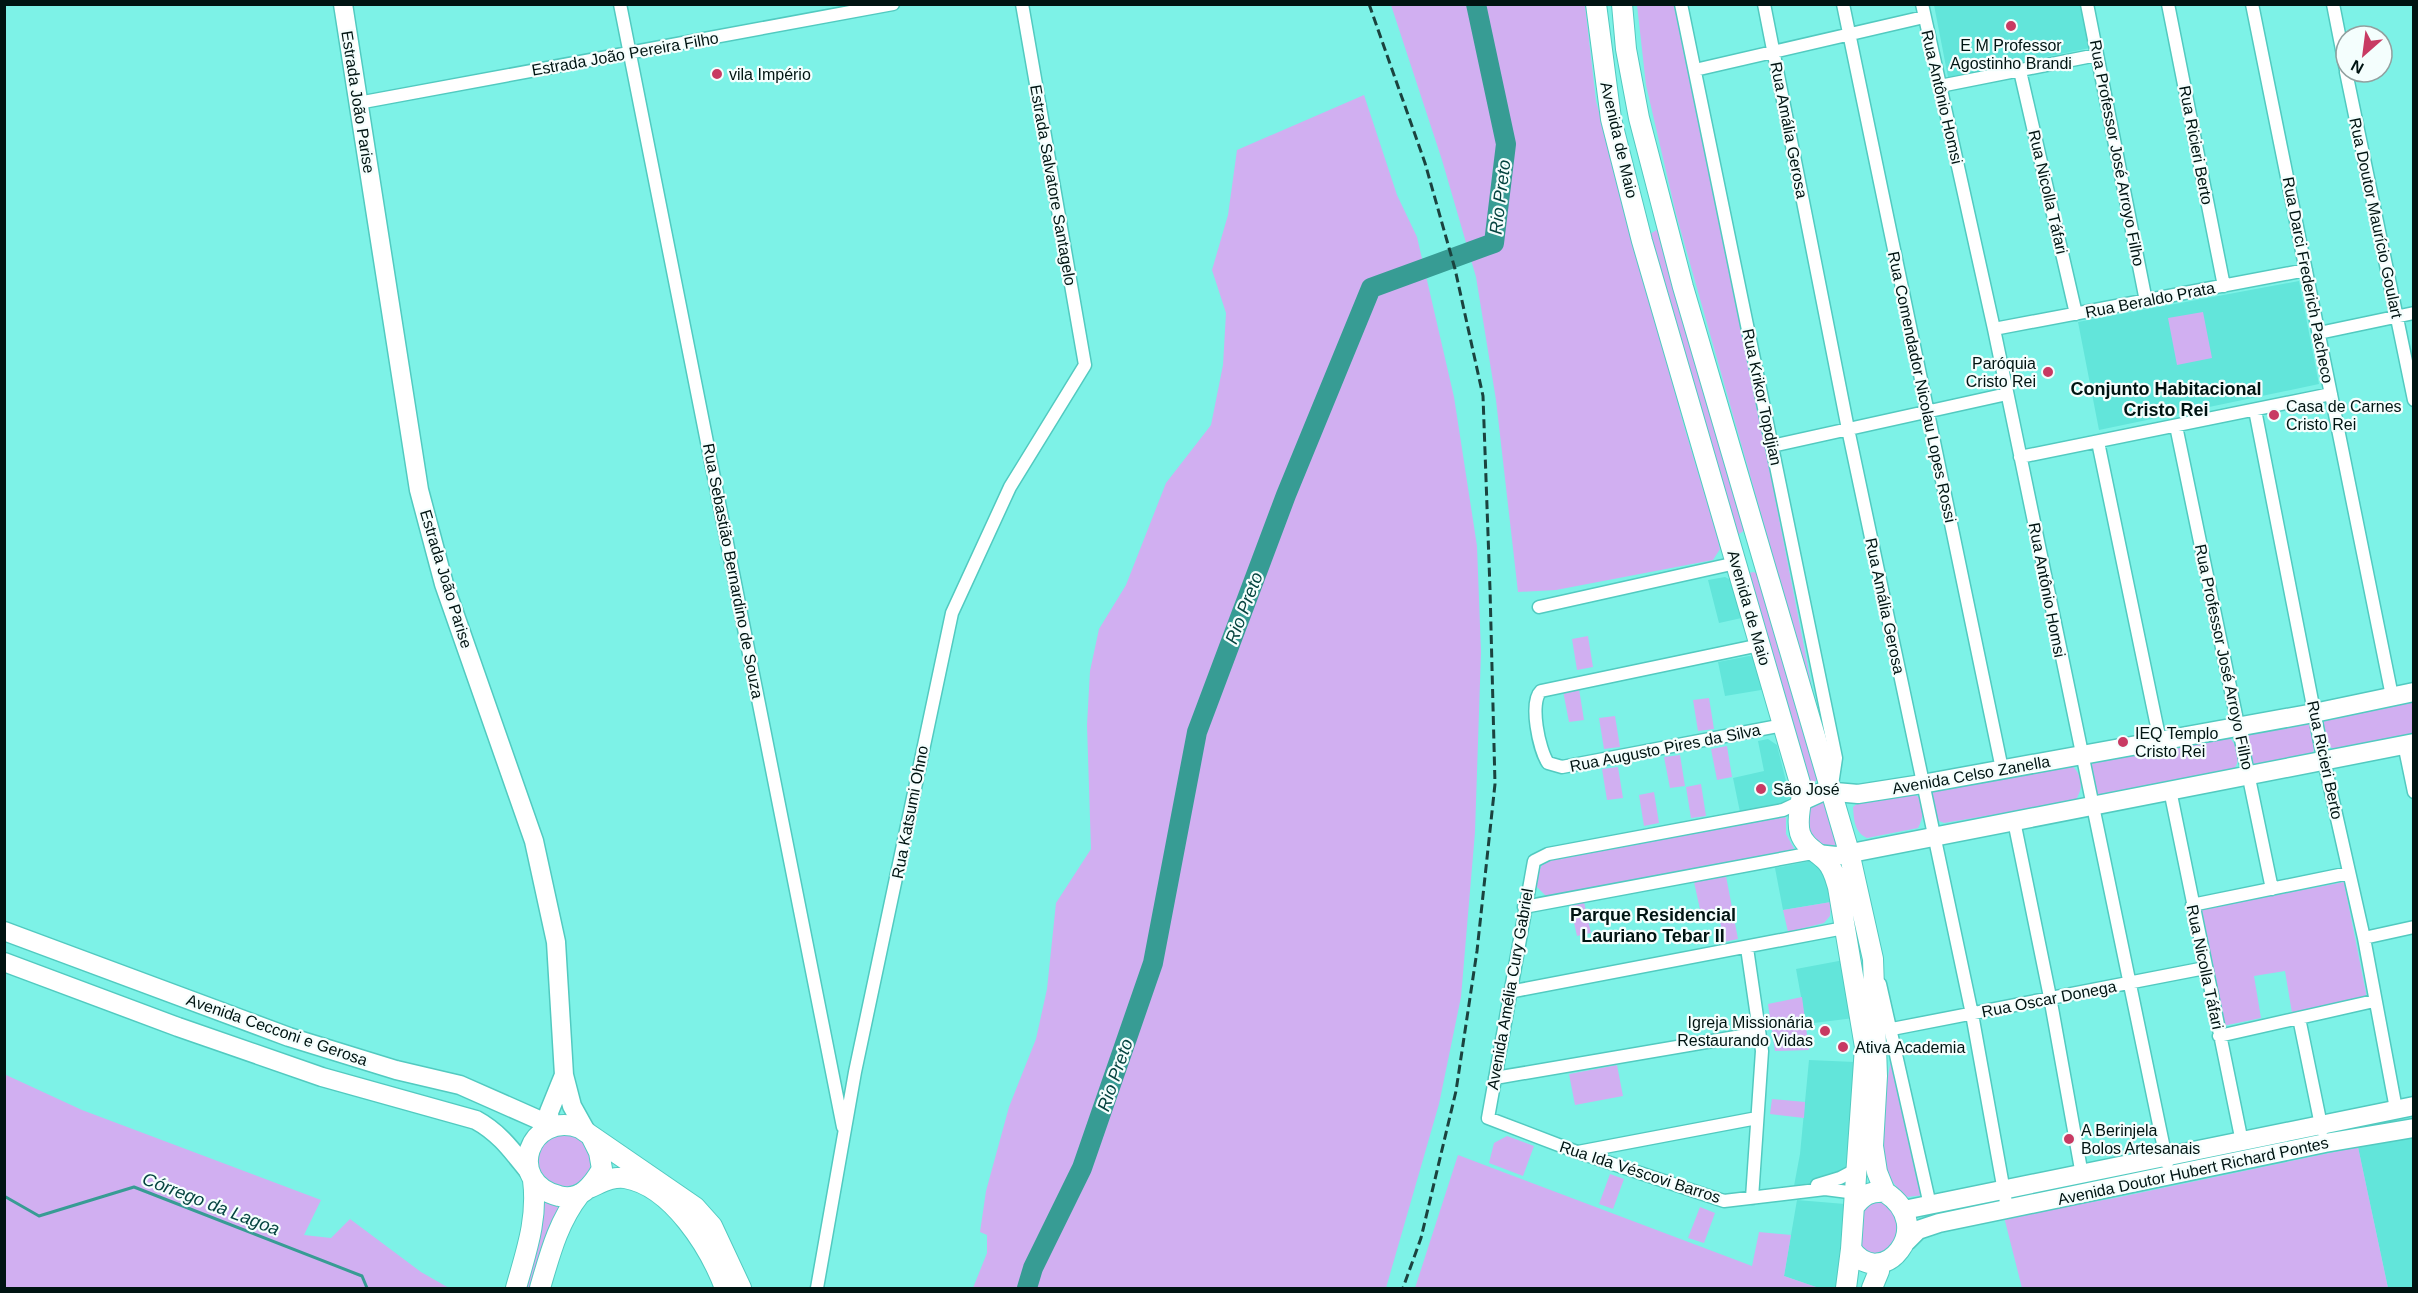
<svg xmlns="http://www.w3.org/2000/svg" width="2418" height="1293" viewBox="0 0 2418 1293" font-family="Helvetica,sans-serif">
<rect width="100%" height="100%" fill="#7df2e7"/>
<path fill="#62e5da" d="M 1934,5 L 2080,5 L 2090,48 L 1948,77 Z
M 2299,281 L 2319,384 L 2099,430 L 2078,322 Z
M 1725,577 L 1731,580 L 1746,617 L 1719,623 L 1708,580 Z
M 1749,656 L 1754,657 L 1767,689 L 1725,696 L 1718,662 Z
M 1768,739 L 1777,745 L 1790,797 L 1783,803 L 1740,812 L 1733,778 L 1764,771 L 1758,741 Z
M 1810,861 L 1825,872 L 1831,902 L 1783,910 L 1775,868 Z
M 1844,960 L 1854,1018 L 1806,1024 L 1796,969 Z
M 1809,1060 L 1855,1062 L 1849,1158 L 1847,1168 L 1834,1178 L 1794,1186 L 1800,1154 Z
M 2413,1136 L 2413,1288 L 2388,1288 L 2358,1147 Z
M 1797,1200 L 1845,1204 L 1836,1288 L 1819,1288 L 1784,1276 Z"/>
<path fill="#d1aff1" d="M 1391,5 L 1585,5 L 1596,101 L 1684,426 L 1716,532 L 1720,549 L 1713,560 L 1556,590 L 1518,592 L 1496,400 L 1476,277 L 1442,160 Z
M 1637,5 L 1674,5 L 1756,400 L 1816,708 L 1676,214 L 1646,85 Z
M 1364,95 L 1397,195 L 1417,237 L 1454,397 L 1477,546 L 1481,652 L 1475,832 L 1461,997 L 1439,1104 L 1386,1288 L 973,1288 L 987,1253 L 987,1235 L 980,1232 L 986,1191 L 1009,1107 L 1036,1039 L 1047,989 L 1056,903 L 1091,849 L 1087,725 L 1090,671 L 1099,629 L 1126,585 L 1166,483 L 1211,425 L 1223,365 L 1226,313 L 1212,270 L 1228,215 L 1237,150 Z
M 1658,229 L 1746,529 L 1738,535 L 1647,236 Z
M 2203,312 L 2212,358 L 2177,365 L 2168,318 Z
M 1753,572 L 1759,574 L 1818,779 L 1808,788 L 1746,580 L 1749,573 Z
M 1588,636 L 1593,667 L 1577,670 L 1572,639 Z
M 1579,689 L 1584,720 L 1569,722 L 1563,691 Z
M 1709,698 L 1714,729 L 1698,731 L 1693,700 Z
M 2413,698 L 2413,739 L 2339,752 C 2322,746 2319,728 2327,714 Z
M 1615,716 L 1620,747 L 1604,749 L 1599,718 Z
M 2307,721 C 2319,735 2318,743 2310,758 L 2256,766 L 2250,762 L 2245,738 L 2250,729 Z
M 2228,736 C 2239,747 2242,760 2232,772 L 2099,795 L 2094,791 L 2089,767 L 2091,761 Z
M 1727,746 L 1732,777 L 1717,780 L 1711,749 Z
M 1680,755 L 1685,786 L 1670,788 L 1664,757 Z
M 2069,763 C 2082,773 2085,787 2075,801 L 1944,823 L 1934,819 L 1928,799 L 1931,788 Z
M 1618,767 L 1623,798 L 1607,800 L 1602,769 Z
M 1701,784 L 1706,816 L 1691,818 L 1686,787 Z
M 1654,792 L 1659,823 L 1644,826 L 1639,795 Z
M 1826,794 L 1843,849 L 1831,851 L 1806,836 L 1807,808 Z
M 1913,794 L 1920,798 C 1923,810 1924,817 1918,828 L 1867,838 C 1854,832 1854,819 1853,807 L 1858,803 Z
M 1786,817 L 1786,834 L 1796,852 L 1547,897 L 1533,883 L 1545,859 Z
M 1726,876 L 1738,939 L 1724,942 L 1718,911 L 1701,914 L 1694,882 Z
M 2344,882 L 2367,998 L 2292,1013 L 2285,971 L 2254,976 L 2261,1018 L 2223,1026 L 2197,910 Z
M 1584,902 L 1591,933 L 1577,936 L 1570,905 Z
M 1831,902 L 1830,916 L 1824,923 L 1788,932 L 1783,910 Z
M 1802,997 L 1809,1050 L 1775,1051 L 1768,1004 Z
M 1891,1057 L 1924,1195 L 1907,1197 C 1866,1166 1886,1100 1891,1057 Z
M 1617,1065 L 1623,1096 L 1575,1105 L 1569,1074 Z
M 4,1074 L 82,1110 L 321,1200 L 304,1235 L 331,1238 L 350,1219 L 421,1272 L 449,1288 L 5,1288 Z
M 1772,1099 L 1805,1102 L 1804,1118 L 1770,1114 Z
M537 1161a27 27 0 1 1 54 0a27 27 0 1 1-54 0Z
M 1507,1136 L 1534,1146 L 1523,1176 L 1489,1163 L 1494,1143 Z
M 2358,1147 L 2388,1288 L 2022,1288 L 2004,1217 L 2115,1198 Z
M 1458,1155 L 1752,1266 L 1759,1232 L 1791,1235 L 1784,1276 L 1819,1288 L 1415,1288 Z
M 1610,1174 L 1624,1179 L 1613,1209 L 1599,1204 Z
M 1875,1195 L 1898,1213 L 1896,1248 L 1861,1260 C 1859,1229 1854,1220 1875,1195 Z
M 541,1197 L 565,1203 L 533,1288 L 523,1288 Z
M 1700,1207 L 1715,1213 L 1704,1243 L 1688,1238 Z"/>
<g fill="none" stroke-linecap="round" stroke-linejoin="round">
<path stroke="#379c94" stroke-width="3" d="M 4,1196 L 39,1216 L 134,1187 L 362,1276 L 367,1288"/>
<path stroke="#379c94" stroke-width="20" d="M 1027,1288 L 1033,1268 L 1082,1168 L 1153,963 L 1197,732 L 1286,495 L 1371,288 L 1494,243 L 1506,144 L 1476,4"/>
<g stroke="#52cac0" stroke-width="15">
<path id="street" d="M 620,4 L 843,1127
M 1681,4 L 1836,758 L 1832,785
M 1764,4 L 1848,429 L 1972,1014 L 2007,1208
M 1843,4 L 2002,769
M 1922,4 L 1994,329 L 2167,1163
M 2087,4 L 2146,301
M 2168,4 L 2224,286
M 2252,4 L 2392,696
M 2333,4 L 2346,70
M 1695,70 L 1924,17
M 2020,71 L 2076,314
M 2346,72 L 2414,400
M 1940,86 L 2097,55
M 358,103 L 893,4
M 1994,329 L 2306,270
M 2319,333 L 2414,313
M 2255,410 L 2322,752 L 2364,938 L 2396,1109
M 2176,426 L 2272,889
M 2098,442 L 2160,741
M 1772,446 L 2007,394
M 2020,457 L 2331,394
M 1539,607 L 1736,563
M 1760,645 L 1541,691 C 1529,702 1539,750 1548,763 L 1562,767 L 1783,725
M 2404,744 L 2414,792
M 2170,790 L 2242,1142
M 1802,801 L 1783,810 L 1548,854 L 1534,861 L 1488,1118 L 1577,1152 L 1724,1201 L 1825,1189 L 1856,1193
M 2014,821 L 2050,997 L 2082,1175
M 2192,905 L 2349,873
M 1524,907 L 1807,854 L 1817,854
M 2364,938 L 2414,927
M 1747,948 L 1762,1051 L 1752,1198
M 1880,984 L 1930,1205
M 1509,992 L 1844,928
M 2299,1018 L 2322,1130
M 1892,1029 L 2205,968
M 2219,1036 L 2374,1001
M 1495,1078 L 1759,1033
M 1578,1152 L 1757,1118
M 1817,1185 L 1840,1178 L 1855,1170
M 817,1288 L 855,1072 L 952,613 L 1010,487 L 1085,365 L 1022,4"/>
</g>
<g stroke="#52cac0" stroke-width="21">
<path id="secondary" d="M 343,4 L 419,490 L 444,584 L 534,841 L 556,942 L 564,1075 L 572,1106 L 587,1133
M 1802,801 L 1824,791 L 1858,794 L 1922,784 L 2314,713 L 2414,692
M 1817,854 L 1836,856 L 2414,743
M 4,931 L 289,1037 L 396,1070 L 460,1085 L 537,1119 L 550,1128
M 4,962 L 178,1027 L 322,1077 L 476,1120 C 500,1133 513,1152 530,1173
M 550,1128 L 549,1112 L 564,1075
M 1904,1210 L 2414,1106
M 1907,1241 L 1918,1230 L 1939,1223 L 2325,1143 L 2414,1128"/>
</g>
<g stroke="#52cac0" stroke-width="22">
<path id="primary" d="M 1596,4 L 1611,119 L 1642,241 L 1802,790 C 1802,803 1796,819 1800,833 C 1804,846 1816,851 1826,861 C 1833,868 1835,877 1838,887 L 1865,1047 L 1851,1249 C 1881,1293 1939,1227 1885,1192 C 1870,1191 1863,1195 1854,1207
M 1622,4 L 1626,49 L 1639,118 L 1683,287 L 1849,852 L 1873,959 L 1877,1076 L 1873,1146 L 1877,1172 L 1885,1192
M 592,1138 L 599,1152 L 602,1169 C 593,1185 580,1202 559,1196 C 504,1182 529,1110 580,1128 L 695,1207 L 712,1226 L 741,1288
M 589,1188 C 601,1183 612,1176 625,1178 C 672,1186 710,1248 725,1288
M 516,1288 C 526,1252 538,1219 533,1180
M 540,1288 C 550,1254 558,1222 580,1194
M 1846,1288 L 1851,1249
M 1872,1288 L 1879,1271"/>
</g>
<use href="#street" stroke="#fff" stroke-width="12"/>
<use href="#secondary" stroke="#fff" stroke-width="18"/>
<use href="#primary" stroke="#fff" stroke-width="20"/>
<path stroke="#1b433f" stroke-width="3" stroke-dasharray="9 4.5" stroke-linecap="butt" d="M 1369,4 L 1425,163 L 1455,269 L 1483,396 L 1490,589 L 1495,784 L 1477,951 L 1456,1091 L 1421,1238 L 1403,1288"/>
</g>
<g fill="#c83a63" stroke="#f4fefd" stroke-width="2">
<circle cx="2011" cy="26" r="6"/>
<circle cx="717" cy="74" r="6"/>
<circle cx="2048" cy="372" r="6"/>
<circle cx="2274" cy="415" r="6"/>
<circle cx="2123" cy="742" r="6"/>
<circle cx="1761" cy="789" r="6"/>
<circle cx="1825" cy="1031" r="6"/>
<circle cx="1843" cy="1047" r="6"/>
<circle cx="2069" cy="1139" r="6"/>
</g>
<g text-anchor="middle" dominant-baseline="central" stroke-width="4.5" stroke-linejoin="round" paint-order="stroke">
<g font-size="16" fill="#001412" stroke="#f4fefd" text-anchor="start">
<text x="2011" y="45" text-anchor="middle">E M Professor<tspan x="2011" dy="18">Agostinho Brandi</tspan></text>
<text x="729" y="74">vila Império</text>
<text x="2036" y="363" text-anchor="end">Paróquia<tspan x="2036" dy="18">Cristo Rei</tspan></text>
<text x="2286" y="406">Casa de Carnes<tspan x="2286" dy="18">Cristo Rei</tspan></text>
<text x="2135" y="733">IEQ Templo<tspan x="2135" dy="18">Cristo Rei</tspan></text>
<text x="1773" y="789">São José</text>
<text x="1813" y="1022" text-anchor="end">Igreja Missionária<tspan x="1813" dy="18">Restaurando Vidas</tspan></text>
<text x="1855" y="1047">Ativa Academia</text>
<text x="2081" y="1130">A Berinjela<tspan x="2081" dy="18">Bolos Artesanais</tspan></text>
</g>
<g font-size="16" fill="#001412" stroke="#f4fefd">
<text transform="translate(625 54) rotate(-10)">Estrada João Pereira Filho</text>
<text transform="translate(1942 97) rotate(77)">Rua Antônio Homsi</text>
<text transform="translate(358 102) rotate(81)">Estrada João Parise</text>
<text transform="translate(1789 130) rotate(79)">Rua Amália Gerosa</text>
<text transform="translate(1619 140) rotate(77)">Avenida de Maio</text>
<text transform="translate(2196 145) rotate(79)">Rua Ricieri Berto</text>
<text transform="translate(2117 153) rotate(79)">Rua Professor José Arroyo Filho</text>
<text transform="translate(1053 185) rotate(80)">Estrada Salvatore Santagelo</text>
<text transform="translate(2048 192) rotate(77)">Rua Nicolla Táfari</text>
<text transform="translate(2376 218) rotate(78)">Rua Doutor Maurício Goulart</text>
<text transform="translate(2308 280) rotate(79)">Rua Darci Frederich Pacheco</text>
<text transform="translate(2150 300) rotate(-11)">Rua Beraldo Prata</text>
<text transform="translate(1922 387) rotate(78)">Rua Comendador Nicolau Lopes Rossi</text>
<text transform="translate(1762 397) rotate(78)">Rua Krikor Topdjian</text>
<text transform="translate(733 571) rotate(79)">Rua Sebastião Bernardino de Souza</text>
<text transform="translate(446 579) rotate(73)">Estrada João Parise</text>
<text transform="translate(2047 590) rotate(79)">Rua Antônio Homsi</text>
<text transform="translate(1885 606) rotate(78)">Rua Amália Gerosa</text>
<text transform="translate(1749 608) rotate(74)">Avenida de Maio</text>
<text transform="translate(2224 657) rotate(78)">Rua Professor José Arroyo Filho</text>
<text transform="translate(1665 748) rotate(-11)">Rua Augusto Pires da Silva</text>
<text transform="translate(2325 760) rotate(78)">Rua Ricieri Berto</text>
<text transform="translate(1971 775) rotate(-10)">Avenida Celso Zanella</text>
<text transform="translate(910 812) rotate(-79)">Rua Katsumi Ohno</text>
<text transform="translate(2205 967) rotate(78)">Rua Nicolla Táfari</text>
<text transform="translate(1510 989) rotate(-80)">Avenida Amélia Cury Gabriel</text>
<text transform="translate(2049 999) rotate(-11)">Rua Oscar Donega</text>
<text transform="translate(277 1030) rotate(19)">Avenida Cecconi e Gerosa</text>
<text transform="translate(2193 1171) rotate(-12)">Avenida Doutor Hubert Richard Pontes</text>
<text transform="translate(1640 1172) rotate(18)">Rua Ida Véscovi Barros</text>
</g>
<g font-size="18" font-style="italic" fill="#054440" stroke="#f4fefd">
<text transform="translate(1500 197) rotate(-83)">Rio Preto</text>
<text transform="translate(1244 608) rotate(-69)">Rio Preto</text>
<text transform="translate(1115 1075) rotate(-71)">Rio Preto</text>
<text transform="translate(211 1204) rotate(21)">Córrego da Lagoa</text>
</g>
<g font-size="18" font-weight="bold" fill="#001412" stroke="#f4fefd">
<text x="2166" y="389">Conjunto Habitacional<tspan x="2166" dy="21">Cristo Rei</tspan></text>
<text x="1653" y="915">Parque Residencial<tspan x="1653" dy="21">Lauriano Tebar II</tspan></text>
</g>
</g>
<rect width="2418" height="1293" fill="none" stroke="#001412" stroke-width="12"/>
<g transform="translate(2364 54) rotate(208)"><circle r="28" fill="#f4fefd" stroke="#92a09f" stroke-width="1.5"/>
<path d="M0-4.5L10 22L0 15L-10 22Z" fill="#c83a63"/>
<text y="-9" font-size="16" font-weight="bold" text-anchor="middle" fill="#001412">N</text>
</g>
</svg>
